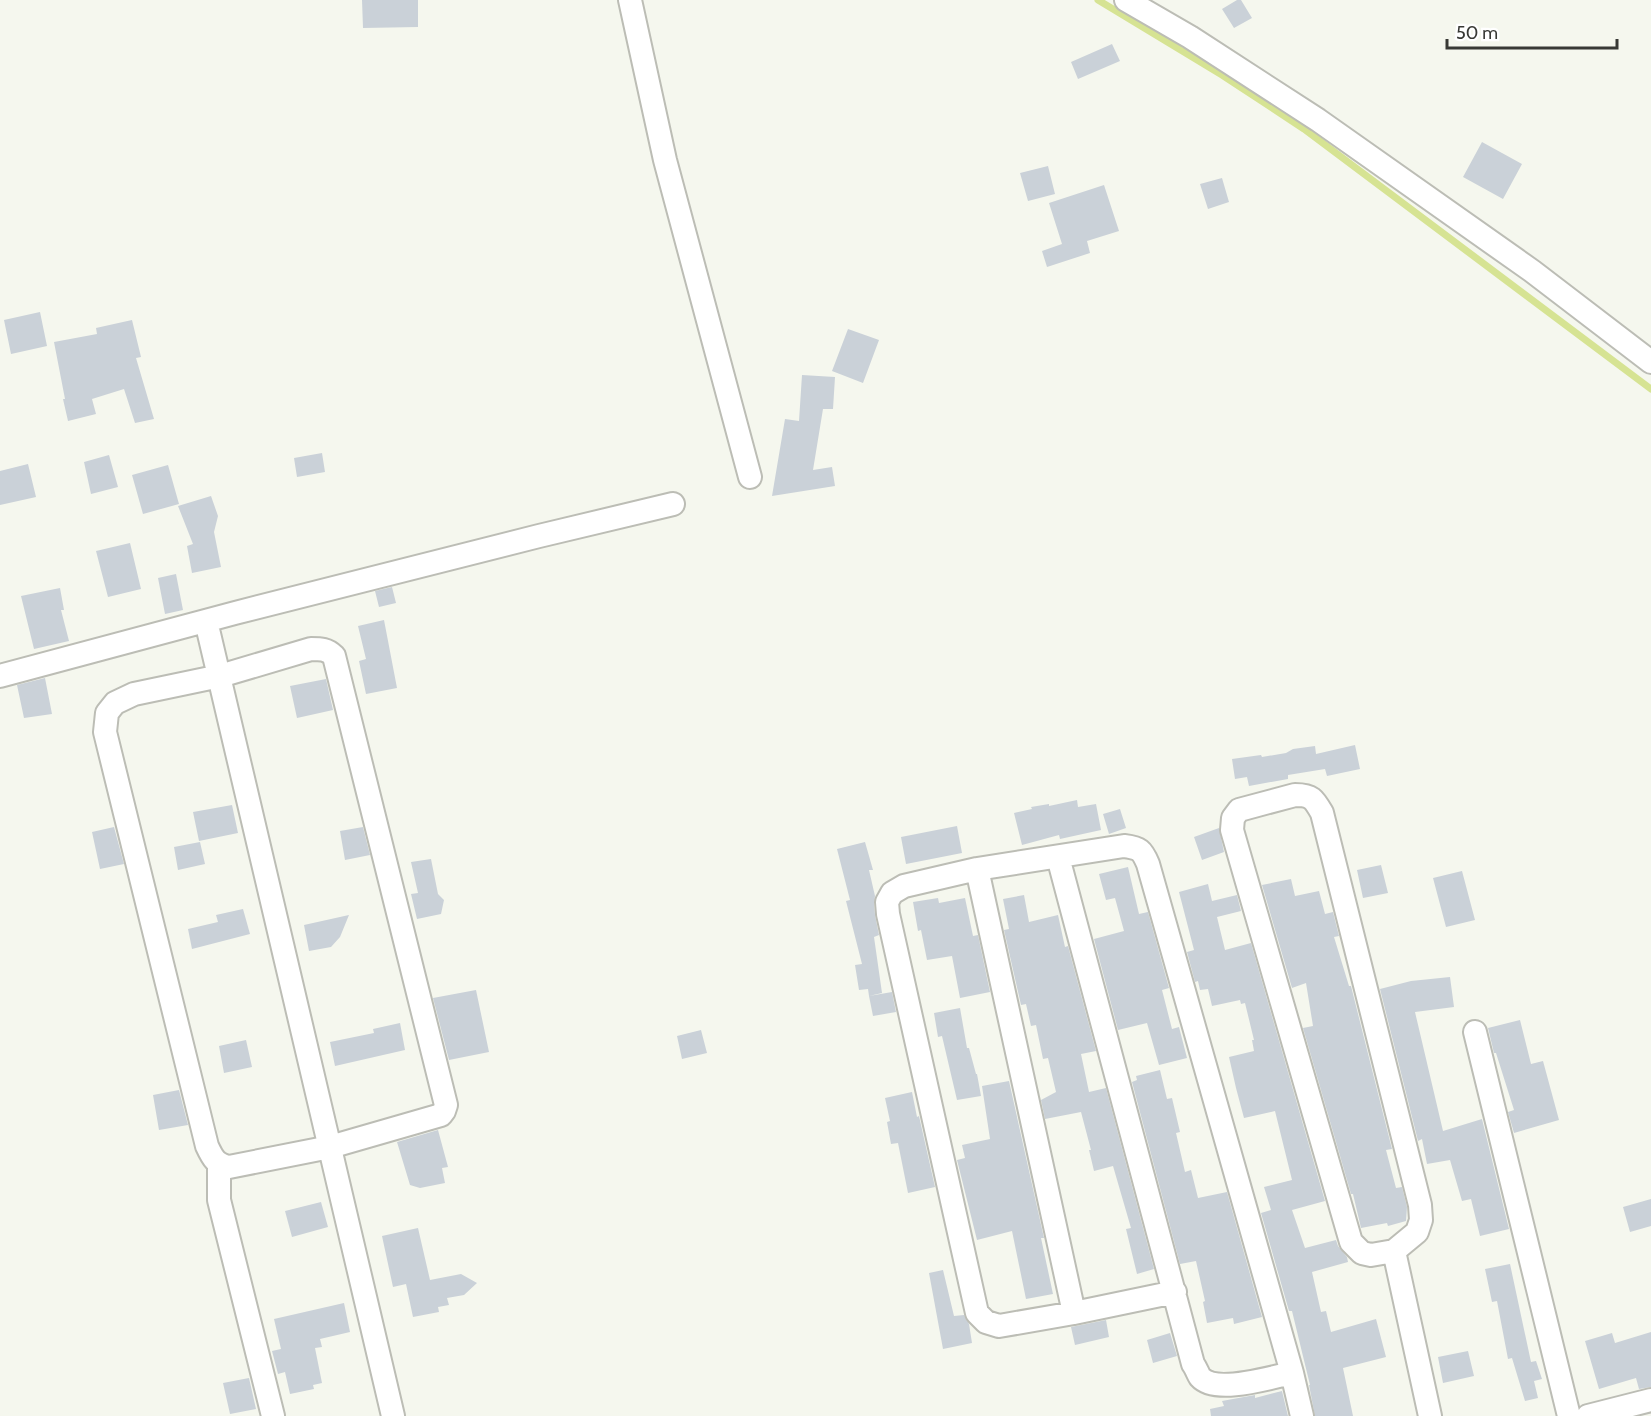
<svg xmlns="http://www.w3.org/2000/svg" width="1651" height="1416" viewBox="0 0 1651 1416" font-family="Cabin,sans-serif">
<rect width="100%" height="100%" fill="#f5f7ee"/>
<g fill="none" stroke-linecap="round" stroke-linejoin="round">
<path stroke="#d6e393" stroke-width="7" d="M 1098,0 L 1222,75 L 1304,129 L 1651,389"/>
</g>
<path fill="#cad1d8" d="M 362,0 L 418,0 L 418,27 L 363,28 Z
M 1237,0 L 1241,0 L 1252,18 L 1234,28 L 1222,9 Z
M 1112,44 L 1120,61 L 1078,79 L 1071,62 Z
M 1482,142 L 1522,164 L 1503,199 L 1463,177 Z
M 1048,166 L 1055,194 L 1028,201 L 1020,173 Z
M 1222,178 L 1229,202 L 1208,209 L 1200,184 Z
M 1104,185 L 1119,231 L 1087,241 L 1090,253 L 1047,267 L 1042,251 L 1062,244 L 1049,203 Z
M 40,312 L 47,346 L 11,354 L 4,320 Z
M 132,320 L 141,357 L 136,358 L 154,419 L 135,423 L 124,389 L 92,399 L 96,414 L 68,421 L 63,399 L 65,399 L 54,342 L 97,334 L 96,328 Z
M 848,329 L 879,340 L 863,383 L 832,371 Z
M 802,375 L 835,377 L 833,409 L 823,409 L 813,470 L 832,467 L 835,486 L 772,496 L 785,419 L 799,421 Z
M 322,453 L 325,472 L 297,477 L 294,458 Z
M 109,455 L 118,487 L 91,494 L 84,462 Z
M 28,464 L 36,497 L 0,505 L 0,471 Z
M 168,465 L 179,504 L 143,514 L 132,475 Z
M 211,496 L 218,516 L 214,532 L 221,567 L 192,573 L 187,546 L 193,544 L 178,506 Z
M 130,543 L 141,589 L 108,597 L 96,551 Z
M 176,574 L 183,610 L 165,614 L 158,578 Z
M 392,587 L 396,603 L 379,607 L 375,591 Z
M 60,588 L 64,610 L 61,610 L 69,641 L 34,649 L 21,596 Z
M 384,620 L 397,688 L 366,694 L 359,661 L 366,659 L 358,626 Z
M 45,678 L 52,714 L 24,718 L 17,685 Z
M 326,679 L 333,710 L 297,718 L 290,686 Z
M 1355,745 L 1360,769 L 1327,776 L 1325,769 L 1288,775 L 1288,779 L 1249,786 L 1247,777 L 1235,779 L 1232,759 L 1261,755 L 1262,757 L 1286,753 L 1293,749 L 1315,746 L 1316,754 Z
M 1077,800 L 1078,807 L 1096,804 L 1101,830 L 1060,839 L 1059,835 L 1022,845 L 1014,813 L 1032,809 L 1031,807 L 1049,804 L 1049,806 Z
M 232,805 L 238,833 L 199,841 L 193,812 Z
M 1120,809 L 1126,828 L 1109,834 L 1103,814 Z
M 957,826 L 962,853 L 906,864 L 901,837 Z
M 114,827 L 124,864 L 100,869 L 92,832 Z
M 363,827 L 370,855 L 345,860 L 340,831 Z
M 1219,828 L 1224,852 L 1202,860 L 1194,837 Z
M 200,842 L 205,864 L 178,870 L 174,847 Z
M 865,842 L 873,870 L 869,870 L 875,896 L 874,903 L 875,915 L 879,935 L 874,937 L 882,993 L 869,996 L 868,989 L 859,990 L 855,965 L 862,964 L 846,901 L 850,900 L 837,849 Z
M 431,859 L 438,894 L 444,900 L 441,914 L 417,919 L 411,894 L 418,893 L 411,862 Z
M 1381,865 L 1388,893 L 1363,898 L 1357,870 Z
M 1128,867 L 1139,914 L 1148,912 L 1169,988 L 1162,990 L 1172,1029 L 1179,1027 L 1187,1058 L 1159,1065 L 1147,1023 L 1118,1030 L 1094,939 L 1124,931 L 1115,898 L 1106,900 L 1099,874 Z
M 1462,871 L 1475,920 L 1446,927 L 1433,878 Z
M 1291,879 L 1295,896 L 1319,891 L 1325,914 L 1333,912 L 1339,936 L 1334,937 L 1349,986 L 1351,986 L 1392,1149 L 1386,1150 L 1396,1188 L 1402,1187 L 1407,1207 L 1406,1221 L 1388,1226 L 1387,1223 L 1361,1228 L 1353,1194 L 1351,1194 L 1303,1028 L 1313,1026 L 1306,983 L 1292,988 L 1262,885 Z
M 1208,884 L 1212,901 L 1237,895 L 1241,911 L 1217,917 L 1225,950 L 1251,943 L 1325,1201 L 1292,1210 L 1305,1248 L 1336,1240 L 1338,1246 L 1347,1257 L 1348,1262 L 1312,1272 L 1321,1312 L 1326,1311 L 1331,1332 L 1376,1319 L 1386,1357 L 1343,1368 L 1353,1416 L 1315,1416 L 1309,1385 L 1310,1385 L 1292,1311 L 1289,1311 L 1261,1213 L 1271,1210 L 1264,1187 L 1292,1180 L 1275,1111 L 1244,1118 L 1236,1088 L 1229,1057 L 1254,1051 L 1252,1040 L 1254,1040 L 1245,1003 L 1241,1004 L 1240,1000 L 1212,1006 L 1208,989 L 1200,990 L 1198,981 L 1195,982 L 1187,952 L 1194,950 L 1179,892 Z
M 1024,895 L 1029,922 L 1058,915 L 1065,947 L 1068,946 L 1096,1051 L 1081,1054 L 1089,1092 L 1106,1088 L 1154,1269 L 1137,1274 L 1126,1229 L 1131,1228 L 1113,1166 L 1094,1171 L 1089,1150 L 1091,1150 L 1081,1112 L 1045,1119 L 1041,1100 L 1056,1092 L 1048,1058 L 1043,1059 L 1036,1025 L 1031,1026 L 1026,1004 L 1021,1005 L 1004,930 L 1009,929 L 1003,899 Z
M 938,898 L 939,903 L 965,898 L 973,936 L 978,935 L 990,992 L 960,998 L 952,956 L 927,960 L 921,930 L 918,931 L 913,902 Z
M 243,909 L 250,934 L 192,949 L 188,929 L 218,922 L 216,915 Z
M 349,915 L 340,937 L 331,947 L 309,951 L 304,925 Z
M 1450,977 L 1454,1007 L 1415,1012 L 1443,1131 L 1482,1119 L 1509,1229 L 1480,1236 L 1471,1199 L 1462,1201 L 1450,1160 L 1427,1164 L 1422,1139 L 1418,1141 L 1380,989 L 1411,981 Z
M 476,990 L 489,1052 L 449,1060 L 433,998 Z
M 892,992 L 896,1012 L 873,1016 L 869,996 Z
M 960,1008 L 967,1048 L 969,1048 L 976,1074 L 977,1074 L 981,1096 L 957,1100 L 942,1036 L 938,1037 L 934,1013 Z
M 1520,1020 L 1531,1064 L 1543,1061 L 1559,1120 L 1514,1133 L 1508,1112 L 1514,1110 L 1496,1053 L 1494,1053 L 1488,1028 Z
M 400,1023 L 405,1050 L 335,1066 L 330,1042 L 374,1033 L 373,1029 Z
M 701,1030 L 707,1053 L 682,1059 L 677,1036 Z
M 246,1040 L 252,1067 L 224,1073 L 219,1046 Z
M 1160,1070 L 1167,1099 L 1172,1098 L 1180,1132 L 1176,1133 L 1185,1172 L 1191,1170 L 1198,1198 L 1227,1192 L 1262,1317 L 1234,1324 L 1233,1318 L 1207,1323 L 1203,1302 L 1205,1301 L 1196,1261 L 1180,1264 L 1132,1082 L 1137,1080 L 1136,1076 Z
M 1009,1081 L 1044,1238 L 1041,1238 L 1053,1294 L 1026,1299 L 1012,1231 L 977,1240 L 957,1160 L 965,1158 L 962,1145 L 990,1139 L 982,1086 Z
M 179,1090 L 188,1125 L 159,1130 L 153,1095 Z
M 912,1092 L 917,1117 L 919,1116 L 935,1187 L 908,1193 L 898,1143 L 891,1144 L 887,1122 L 890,1121 L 885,1098 Z
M 438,1130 L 448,1167 L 442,1168 L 445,1183 L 420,1188 L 410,1185 L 397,1142 Z
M 1651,1199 L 1651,1226 L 1630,1232 L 1623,1207 Z
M 321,1202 L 328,1227 L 292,1237 L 285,1211 Z
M 418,1228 L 430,1280 L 461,1274 L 477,1283 L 464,1295 L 447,1298 L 449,1305 L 438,1307 L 439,1312 L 413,1317 L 406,1284 L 393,1287 L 382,1236 Z
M 1510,1264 L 1531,1362 L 1536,1361 L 1542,1379 L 1534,1381 L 1538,1398 L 1525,1401 L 1512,1358 L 1508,1359 L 1497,1301 L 1492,1302 L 1485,1269 Z
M 943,1270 L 954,1316 L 964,1315 L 969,1324 L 972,1343 L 943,1349 L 929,1273 Z
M 344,1303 L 350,1332 L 320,1339 L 322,1347 L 315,1348 L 322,1383 L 313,1385 L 314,1389 L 290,1394 L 285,1372 L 278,1374 L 272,1351 L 281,1349 L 274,1319 Z
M 1106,1320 L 1109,1337 L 1075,1345 L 1071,1327 Z
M 1651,1332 L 1651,1387 L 1639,1389 L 1636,1378 L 1599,1389 L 1585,1341 L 1612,1333 L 1615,1343 Z
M 1170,1333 L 1177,1356 L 1153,1363 L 1147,1340 Z
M 1468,1351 L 1474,1376 L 1443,1383 L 1438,1357 Z
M 249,1378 L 256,1409 L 230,1414 L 223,1383 Z
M 1282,1391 L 1288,1416 L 1211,1416 L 1210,1409 L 1224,1406 L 1222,1401 L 1255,1395 L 1255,1398 Z"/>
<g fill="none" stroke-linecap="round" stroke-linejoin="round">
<g stroke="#bcbdb5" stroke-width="26">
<path id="minor" d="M 630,0 L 665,160 L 750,477
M 1126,0 L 1190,37 L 1318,120 L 1532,271 L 1651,362
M 206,621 L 393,1416
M 311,649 C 321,649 327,649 334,656 L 446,1105 L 444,1111 L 441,1115 L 330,1147 L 229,1167 C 216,1164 213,1159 207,1146 L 105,732 L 107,713 L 115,703 L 134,694 L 220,676 Z
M 0,676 L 235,613 L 539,536 L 673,504
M 1295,795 C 1312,795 1314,799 1322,813 L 1420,1205 L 1421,1220 L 1417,1232 L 1394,1251 L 1371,1255 L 1362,1253 L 1351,1242 L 1232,830 L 1233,818 L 1239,810 Z
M 1058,857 L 1193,1364 C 1196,1368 1198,1374 1200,1377 C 1216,1395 1272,1377 1292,1373
M 977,869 L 1074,1313
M 1475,1032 L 1569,1416
M 219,1165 L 219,1200 L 273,1416
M 1394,1251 L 1430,1416
M 1175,1292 L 1074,1313 L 999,1326 L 986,1322 L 977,1313 L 888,914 L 887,902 L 892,893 L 904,886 L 977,869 L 1124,846 C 1140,848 1142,850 1148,864 L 1292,1373 L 1302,1416
M 1588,1416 L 1651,1400"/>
</g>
<use href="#minor" stroke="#fff" stroke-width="22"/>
</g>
<path d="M1447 39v9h170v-9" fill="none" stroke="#383935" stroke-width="3"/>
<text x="1456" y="39" font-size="18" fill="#383935" stroke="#ffffff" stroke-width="4.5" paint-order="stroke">50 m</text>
</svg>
